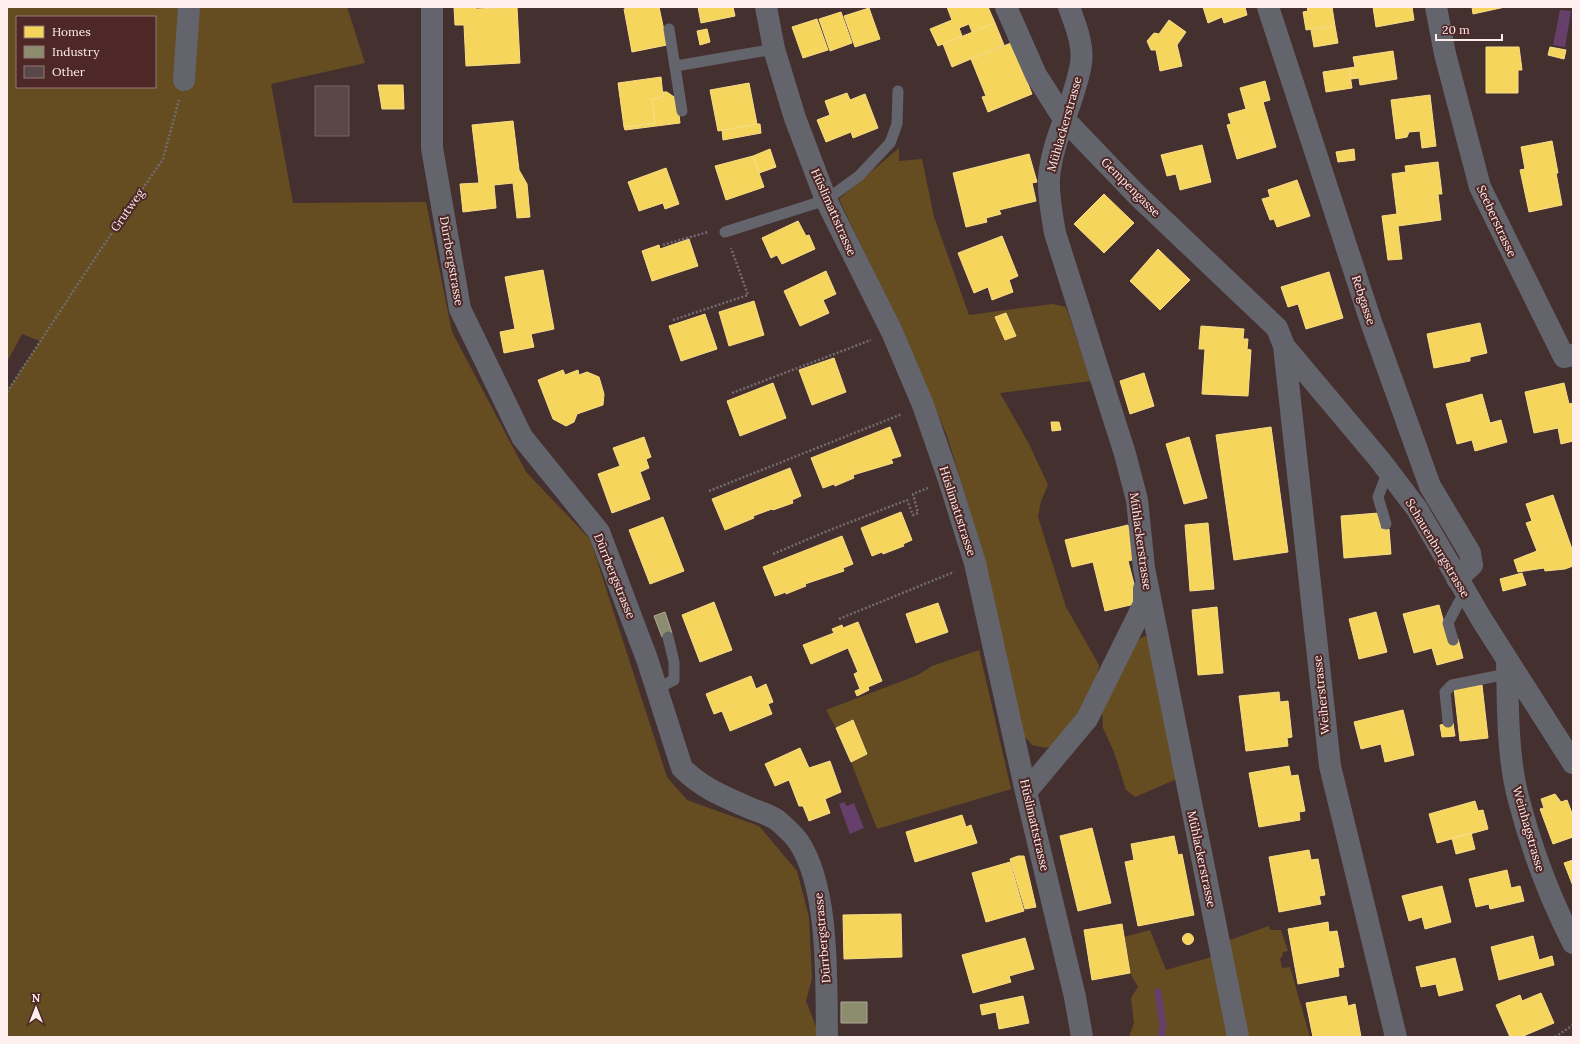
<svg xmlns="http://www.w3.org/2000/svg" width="1580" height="1044" viewBox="0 0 1580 1044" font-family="Lora,serif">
<rect width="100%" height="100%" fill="#453030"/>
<path fill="#654d21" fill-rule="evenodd" d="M 7,7 L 347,7 L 365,63 L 271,84 L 293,203 L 426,202 L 452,332 L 526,472 L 590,539 L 667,777 L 687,800 L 759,826 L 797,871 L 809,917 L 812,979 L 806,1001 L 820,1037 L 7,1037 L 7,392 L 40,341 L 22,334 L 7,362 ZM 17,17 L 155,17 L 155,87 L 17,87 Z
M 899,148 L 899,161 L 922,159 L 934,217 L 969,315 L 1053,304 L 1066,307 L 1091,381 L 1000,393 L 1029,444 L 1048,485 L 1041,501 L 1038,517 L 1066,607 L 1099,665 L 1096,683 L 1085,708 L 1059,743 L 1046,748 L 1032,745 L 1024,736 L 972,517 L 947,436 L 916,361 L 839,199 Z
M 1145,636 L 1152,640 L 1179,778 L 1135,797 L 1126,790 L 1114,752 L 1103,728 L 1102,707 L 1135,641 Z
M 979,650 L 1011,789 L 877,829 L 851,762 L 867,754 L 853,721 L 836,728 L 826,710 L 918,675 L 932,666 Z
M 1269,926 L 1270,930 L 1281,930 L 1288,951 L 1283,952 L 1282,957 L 1280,959 L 1282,968 L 1290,967 L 1310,1037 L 1247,1037 L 1227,941 Z
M 1150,930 L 1166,970 L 1215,956 L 1232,1037 L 1129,1037 L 1134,1023 L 1131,998 L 1138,987 L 1130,973 L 1124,937 Z"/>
<path fill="#673f6b" d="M 1560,10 L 1571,11 L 1565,47 L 1553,45 Z
M 845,802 L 846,806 L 854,803 L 864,828 L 850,834 L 839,804 Z"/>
<path fill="#f6d55c" stroke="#f8dc88" d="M 454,7 L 476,7 L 476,9 L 517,7 L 520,63 L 466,66 L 464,25 L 455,25 Z
M 631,7 L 659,7 L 667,45 L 632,52 L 624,9 Z
M 698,7 L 733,7 L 735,16 L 701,23 Z
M 947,7 L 988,7 L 995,23 L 972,32 L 969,24 L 959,28 L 962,36 L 938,46 L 930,29 L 952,20 Z
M 1203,7 L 1245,7 L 1247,15 L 1224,23 L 1222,17 L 1208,23 Z
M 1307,7 L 1332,7 L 1335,26 L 1306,30 L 1303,12 L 1308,11 Z
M 1373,7 L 1412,7 L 1414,20 L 1376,27 Z
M 1472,7 L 1505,7 L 1473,14 Z
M 869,8 L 880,39 L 855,47 L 844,16 Z
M 841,12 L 852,43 L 830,51 L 819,19 Z
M 817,19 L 828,50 L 803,58 L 792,27 Z
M 1169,20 L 1186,32 L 1177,45 L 1182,66 L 1160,71 L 1156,50 L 1151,50 L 1147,41 L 1154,33 L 1159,34 Z
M 995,23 L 1004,45 L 952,67 L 943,44 Z
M 1335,26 L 1338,43 L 1314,47 L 1311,30 Z
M 707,29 L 710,42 L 700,45 L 697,31 Z
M 1011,43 L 1032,94 L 988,112 L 982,97 L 986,96 L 971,59 Z
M 1486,47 L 1519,47 L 1522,70 L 1518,70 L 1518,93 L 1486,93 Z
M 1550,47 L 1566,50 L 1564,59 L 1548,55 Z
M 1393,51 L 1397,79 L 1360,85 L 1359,78 L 1351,79 L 1349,68 L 1355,67 L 1353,57 Z
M 1349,68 L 1352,88 L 1326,92 L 1323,72 Z
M 661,77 L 663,97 L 652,99 L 655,123 L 624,127 L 618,83 Z
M 1265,81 L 1270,100 L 1263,102 L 1276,147 L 1237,159 L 1227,125 L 1231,124 L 1228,114 L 1246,109 L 1240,88 Z
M 749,83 L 757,124 L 718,131 L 710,90 Z
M 378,85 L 403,85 L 404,109 L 382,109 Z
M 663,92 L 667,92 L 677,99 L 680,123 L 625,130 L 624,127 L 655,123 L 652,99 L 663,97 Z
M 847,93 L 850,100 L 865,94 L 878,128 L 853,138 L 851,132 L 826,142 L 817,120 L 830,115 L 825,101 Z
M 1430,95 L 1436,146 L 1422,148 L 1420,131 L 1409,132 L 1407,137 L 1396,139 L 1391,100 Z
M 513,121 L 519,170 L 527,184 L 530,217 L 517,218 L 513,183 L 494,185 L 496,208 L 463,212 L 460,184 L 479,183 L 472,125 Z
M 757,124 L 760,124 L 761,133 L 723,140 L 722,130 Z
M 1552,141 L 1558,173 L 1556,173 L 1562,205 L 1529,212 L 1520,170 L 1525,169 L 1521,147 Z
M 1202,145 L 1211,182 L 1180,190 L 1176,174 L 1167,176 L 1161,155 Z
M 770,149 L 776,167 L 759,173 L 753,156 Z
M 1354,149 L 1355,160 L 1338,162 L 1336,152 Z
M 1029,154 L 1037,182 L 1032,183 L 1036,201 L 999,210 L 1001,214 L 986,218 L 987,222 L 966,227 L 953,173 Z
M 753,156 L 764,187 L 726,200 L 715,166 Z
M 1438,162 L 1442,194 L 1438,194 L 1441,220 L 1398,226 L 1402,259 L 1388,260 L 1382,216 L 1397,214 L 1392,174 L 1406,172 L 1405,166 Z
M 666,168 L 679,204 L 665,209 L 663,203 L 639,211 L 628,182 Z
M 1297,180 L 1310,216 L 1277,227 L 1274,219 L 1270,220 L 1262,199 L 1270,197 L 1268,190 Z
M 1104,194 L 1134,223 L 1104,253 L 1074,224 Z
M 798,221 L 806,236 L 809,235 L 815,249 L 782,264 L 777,255 L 771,258 L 762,238 Z
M 1002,236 L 1018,276 L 1009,280 L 1013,292 L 992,300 L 988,287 L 974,293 L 958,253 Z
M 689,239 L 698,266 L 652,281 L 642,251 L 659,245 L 660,249 Z
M 1158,249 L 1190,280 L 1160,310 L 1130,281 Z
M 543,270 L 554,329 L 531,334 L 534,347 L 504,353 L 500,332 L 515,329 L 505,277 Z
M 826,271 L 836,294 L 823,300 L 829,313 L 800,326 L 784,291 Z
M 1329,272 L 1343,318 L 1306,329 L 1298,304 L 1288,307 L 1281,287 Z
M 754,301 L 764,335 L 729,346 L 719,312 Z
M 1006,313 L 1016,336 L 1005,340 L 995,317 Z
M 705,314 L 717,349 L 681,361 L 669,326 Z
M 1480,323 L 1487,353 L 1470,357 L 1470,361 L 1434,368 L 1427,334 Z
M 1201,326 L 1244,329 L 1243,339 L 1248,339 L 1247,349 L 1251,350 L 1248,396 L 1202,394 L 1205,349 L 1199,349 Z
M 834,358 L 846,392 L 812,405 L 799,370 Z
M 563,370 L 565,375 L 578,370 L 579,375 L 587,372 L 599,377 L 604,394 L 603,405 L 577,414 L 574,422 L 566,426 L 553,419 L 538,380 Z
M 1144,373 L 1154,406 L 1130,414 L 1120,381 Z
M 773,383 L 786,418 L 740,436 L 727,401 Z
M 1564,383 L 1569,404 L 1573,403 L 1573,441 L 1561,444 L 1558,428 L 1534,433 L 1525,392 Z
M 1482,394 L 1490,423 L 1501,420 L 1507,442 L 1475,451 L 1472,440 L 1457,444 L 1446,404 Z
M 1051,422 L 1059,422 L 1061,430 L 1052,431 Z
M 890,427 L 901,456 L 891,459 L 893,463 L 853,475 L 854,478 L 835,486 L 834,484 L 823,488 L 811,458 Z
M 1271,427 L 1288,552 L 1234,560 L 1216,435 Z
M 644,437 L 651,457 L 646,459 L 649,468 L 640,472 L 650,499 L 612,513 L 598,474 L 620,466 L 613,448 Z
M 1189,437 L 1207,498 L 1184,504 L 1166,444 Z
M 790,468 L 801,496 L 792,500 L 793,503 L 773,510 L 772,509 L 753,516 L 754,518 L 725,530 L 712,499 Z
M 1553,495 L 1573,552 L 1573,566 L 1565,569 L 1545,571 L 1544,568 L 1518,572 L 1514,560 L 1537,551 L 1526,523 L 1532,521 L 1526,504 Z
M 901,512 L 912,540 L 903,544 L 904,546 L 883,554 L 882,552 L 872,556 L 861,528 Z
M 1379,513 L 1381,529 L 1389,529 L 1391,554 L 1344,558 L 1341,516 Z
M 663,517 L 684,571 L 650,584 L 629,530 Z
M 1208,523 L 1214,589 L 1190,591 L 1185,525 Z
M 1128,525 L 1136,559 L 1128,561 L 1139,603 L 1105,611 L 1093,562 L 1072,567 L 1065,540 Z
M 842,536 L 853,564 L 843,568 L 844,571 L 805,584 L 806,586 L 786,594 L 786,592 L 775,596 L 763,567 Z
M 1522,573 L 1526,585 L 1503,591 L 1500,579 Z
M 714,602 L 732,650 L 700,662 L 682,615 Z
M 938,603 L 948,632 L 916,643 L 906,614 Z
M 1439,605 L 1449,641 L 1458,639 L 1463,658 L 1437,665 L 1432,648 L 1414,653 L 1403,614 Z
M 1217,607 L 1223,673 L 1198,675 L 1192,610 Z
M 1376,612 L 1387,652 L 1359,659 L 1349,619 Z
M 858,622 L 882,681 L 868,687 L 869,690 L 857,696 L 855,691 L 860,689 L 854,674 L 858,672 L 848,648 L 811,664 L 803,645 L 834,633 L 832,629 L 842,625 L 843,628 Z
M 751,676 L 756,689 L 766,684 L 773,702 L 768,704 L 772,714 L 730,731 L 722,711 L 714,714 L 706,694 Z
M 1482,685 L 1488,738 L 1460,741 L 1454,688 Z
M 1279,692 L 1280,702 L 1288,701 L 1292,737 L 1287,738 L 1288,746 L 1246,751 L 1239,696 Z
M 1403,710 L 1414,755 L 1385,762 L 1381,744 L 1361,749 L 1354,722 Z
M 853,720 L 867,754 L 851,762 L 836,728 Z
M 1453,723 L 1455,736 L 1442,737 L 1440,725 Z
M 800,748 L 809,768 L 830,761 L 841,792 L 825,799 L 830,813 L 809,821 L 803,806 L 799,806 L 789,780 L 775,786 L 765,764 Z
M 1289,766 L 1291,776 L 1298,775 L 1305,811 L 1299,812 L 1300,820 L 1259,827 L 1249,773 Z
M 1555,794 L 1561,802 L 1567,800 L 1573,816 L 1573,837 L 1553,844 L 1540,809 L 1544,808 L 1541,799 Z
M 1475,801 L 1478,811 L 1483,810 L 1488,829 L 1437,843 L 1429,814 Z
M 962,815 L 966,827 L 971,825 L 977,843 L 915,862 L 906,832 Z
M 1092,828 L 1111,903 L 1078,911 L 1060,836 Z
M 1471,833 L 1475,849 L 1456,854 L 1452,838 Z
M 1174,836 L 1178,855 L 1182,854 L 1194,915 L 1138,926 L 1125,862 L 1134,860 L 1131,844 Z
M 1309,850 L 1311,860 L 1318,859 L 1325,895 L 1319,896 L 1321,904 L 1279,912 L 1269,857 Z
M 1018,856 L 1024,856 L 1036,907 L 1025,909 L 1010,859 Z
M 1573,860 L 1573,886 L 1564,863 Z
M 1010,862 L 1024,911 L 986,922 L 972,873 Z
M 1507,870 L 1511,888 L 1520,886 L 1524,901 L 1490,909 L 1489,904 L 1476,907 L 1469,879 Z
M 1442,886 L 1451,922 L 1425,929 L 1422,917 L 1409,921 L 1402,896 Z
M 901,914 L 902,957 L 844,959 L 843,915 Z
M 1328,922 L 1329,932 L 1337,931 L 1344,967 L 1338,968 L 1339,976 L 1298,984 L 1288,929 Z
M 1122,924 L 1130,973 L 1092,980 L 1084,930 Z
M1182.5 939a5.5 5.5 0 1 1 11 0a5.5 5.5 0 1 1-11 0Z
M 1533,936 L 1539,960 L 1552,956 L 1554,965 L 1499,980 L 1491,947 Z
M 1025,938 L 1034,969 L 1009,976 L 1011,982 L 973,993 L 962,955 Z
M 1455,958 L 1463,990 L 1439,996 L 1436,984 L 1421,987 L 1416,967 Z
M 1541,993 L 1554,1023 L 1521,1037 L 1510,1037 L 1496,1005 L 1520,995 L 1522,1001 Z
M 1023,996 L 1029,1023 L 999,1029 L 996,1012 L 982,1015 L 980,1005 Z
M 1346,996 L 1348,1006 L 1355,1004 L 1361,1037 L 1313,1037 L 1306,1003 Z"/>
<path fill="#8c8c6e" stroke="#aea994" d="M 665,612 L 672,633 L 662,637 L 654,616 Z
M 841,1002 L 867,1002 L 867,1023 L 841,1023 Z"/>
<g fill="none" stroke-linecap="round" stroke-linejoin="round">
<path stroke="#673f6b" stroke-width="7" d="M 1158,992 L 1163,1026 L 1161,1037"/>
</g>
<path fill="#5a4848" stroke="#756363" d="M 315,86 L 349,86 L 349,136 L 315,136 Z"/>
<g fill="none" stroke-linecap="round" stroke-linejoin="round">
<path stroke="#706c71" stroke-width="2.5" stroke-dasharray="2 2" stroke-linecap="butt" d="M 663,245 L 708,232
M 673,320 L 748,295 L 731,248
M 7,392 L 101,249 L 163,159 L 179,100
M 732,393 L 871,340
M 709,491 L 902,414
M 773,554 L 825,532 L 907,500 L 913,515 L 918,513 L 913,494 L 928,488
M 839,619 L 954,572
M 1555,1037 L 1573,1025"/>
<path stroke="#64656c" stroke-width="11" d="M 669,29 L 682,111
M 676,66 L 774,49
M 725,232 L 826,200 L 859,176 L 890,143 L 897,124 L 898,91
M 1386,524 L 1378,497 L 1388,471
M 1453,640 L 1448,623 L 1459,602 L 1466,594
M 656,689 L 674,680 L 674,662 L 668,637
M 1448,722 L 1445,692 L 1452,685 L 1507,674"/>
<path stroke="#64656c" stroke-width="22" d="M 432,7 L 432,148 L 460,309 L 522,437 L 599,532 L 647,659 L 682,768 C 703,789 725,797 752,809 C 760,812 770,815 777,820 C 784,826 793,834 798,841 C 830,888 826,982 827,1037
M 766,7 L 774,49 L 795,118 L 826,200 L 892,332 L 923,405 L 949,480 L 975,563 L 1026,792 L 1075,997 L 1082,1037
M 1006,7 L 1036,75 L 1064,119 L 1137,195 L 1277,328 L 1284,346 L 1330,766 L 1396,1037
M 1069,7 C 1075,24 1084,45 1081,63 C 1075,103 1052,138 1049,178 C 1048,196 1052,215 1055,233 L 1125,454 L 1137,500 L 1144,568 L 1238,1037
M 1268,7 L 1371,322 L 1430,486 L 1470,553 L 1472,565 L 1457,579
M 1436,7 L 1445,54 L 1480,187 L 1564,357 L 1573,355
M 184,80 L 189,7
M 1284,346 L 1379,459 L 1417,509 L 1482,620 L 1573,763
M 1507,660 C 1508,704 1507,750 1517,793 C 1530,845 1549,896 1573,943
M 1026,792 L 1087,719 L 1144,604 L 1144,589"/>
</g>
<g text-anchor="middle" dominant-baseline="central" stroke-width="4" stroke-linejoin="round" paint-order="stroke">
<g font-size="12" fill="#feeeed" stroke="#4e2827">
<text transform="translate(1064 124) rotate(-74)">Mühlackerstrasse</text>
<text transform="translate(1131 187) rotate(45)">Gempengasse</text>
<text transform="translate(127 210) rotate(-55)">Grutweg</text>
<text transform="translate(834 212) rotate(66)">Hüslimattstrasse</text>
<text transform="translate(1497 221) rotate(65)">Seeberstrasse</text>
<text transform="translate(452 261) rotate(80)">Dürrbergstrasse</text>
<text transform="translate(1364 300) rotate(72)">Rebgasse</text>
<text transform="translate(958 511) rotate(72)">Hüslimattstrasse</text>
<text transform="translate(1141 541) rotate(82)">Mühlackerstrasse</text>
<text transform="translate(1438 548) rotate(59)">Schauenburgstrasse</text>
<text transform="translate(615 576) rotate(68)">Dürrbergstrasse</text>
<text transform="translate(1321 695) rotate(-96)">Weiherstrasse</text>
<text transform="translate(1035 825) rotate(77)">Hüslimattstrasse</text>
<text transform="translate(1529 829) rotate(74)">Weinhagstrasse</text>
<text transform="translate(1202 859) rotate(78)">Mühlackerstrasse</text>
<text transform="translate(822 938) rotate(-95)">Dürrbergstrasse</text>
</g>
</g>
<rect width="1580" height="1044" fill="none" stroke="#feeeed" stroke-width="16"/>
<rect x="16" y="16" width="140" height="72" fill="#4e2827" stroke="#947776"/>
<rect x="24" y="26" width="20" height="12" fill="#f6d55c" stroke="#947776"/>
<text x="52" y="36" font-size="12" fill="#feeeed">Homes</text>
<rect x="24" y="46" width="20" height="12" fill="#8c8c6e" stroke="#947776"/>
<text x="52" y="56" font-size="12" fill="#feeeed">Industry</text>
<rect x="24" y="66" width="20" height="12" fill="#5a4848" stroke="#947776"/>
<text x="52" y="76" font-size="12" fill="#feeeed">Other</text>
<g transform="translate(36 1008)" stroke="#4e2827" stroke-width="3" paint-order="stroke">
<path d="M0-3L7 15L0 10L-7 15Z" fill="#feeeed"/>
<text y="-6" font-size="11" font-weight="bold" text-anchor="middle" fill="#feeeed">N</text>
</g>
<path d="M1436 34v6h66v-6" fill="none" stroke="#feeeed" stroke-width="2"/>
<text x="1442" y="34" font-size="12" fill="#feeeed" stroke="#4e2827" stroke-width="3" paint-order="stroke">20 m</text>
</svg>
